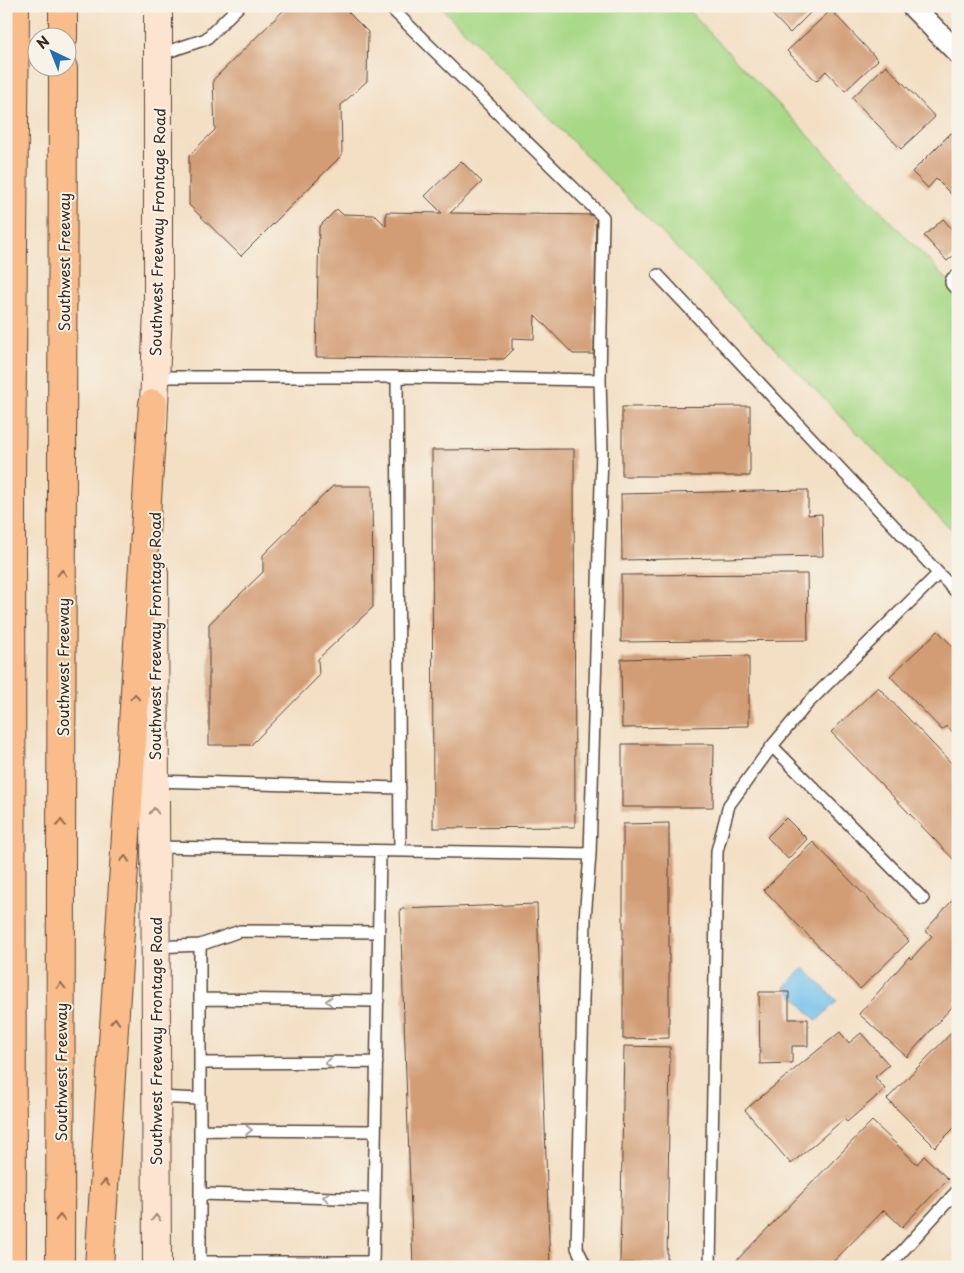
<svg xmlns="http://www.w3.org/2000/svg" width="964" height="1273" viewBox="0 0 964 1273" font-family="'Playpen Sans',sans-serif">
<rect width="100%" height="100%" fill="#f7f3e8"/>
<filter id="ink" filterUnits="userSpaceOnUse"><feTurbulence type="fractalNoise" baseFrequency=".02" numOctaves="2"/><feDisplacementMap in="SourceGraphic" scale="10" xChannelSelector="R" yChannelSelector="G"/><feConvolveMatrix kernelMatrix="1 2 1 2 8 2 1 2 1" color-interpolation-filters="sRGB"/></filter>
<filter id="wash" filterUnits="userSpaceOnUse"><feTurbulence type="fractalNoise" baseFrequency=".0096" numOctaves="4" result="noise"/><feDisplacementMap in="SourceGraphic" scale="20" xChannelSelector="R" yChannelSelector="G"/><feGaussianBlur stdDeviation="1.12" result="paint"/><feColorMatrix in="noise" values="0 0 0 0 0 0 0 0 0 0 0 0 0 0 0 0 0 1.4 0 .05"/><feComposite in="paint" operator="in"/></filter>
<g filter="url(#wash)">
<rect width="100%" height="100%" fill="#f3dfc4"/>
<path fill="#a7d886" stroke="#718152" d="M 440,6 L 684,6 L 958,291 L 958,536 Z"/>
<path fill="#73c1ed" stroke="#577686" d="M 804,968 L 837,1001 L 817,1021 L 785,987 Z"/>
<g id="blocks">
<path fill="#d29c74" d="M 288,6 L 342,6 L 368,32 L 367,81 L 341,105 L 342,155 L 241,256 L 189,205 L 189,155 L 215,130 L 213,80 Z
M 764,6 L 817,6 L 790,33 Z
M 831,10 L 878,60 L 845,91 L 826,71 L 816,81 L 787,51 Z
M 886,65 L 935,117 L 901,149 L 852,98 Z
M 951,133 L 958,139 L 958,201 L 936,179 L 928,188 L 912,172 Z
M 461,161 L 482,182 L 450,213 L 596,215 L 594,354 L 573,354 L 535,315 L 534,339 L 512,338 L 512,349 L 514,349 L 504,359 L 316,357 L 319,227 L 337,209 L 342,214 L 375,215 L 386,226 L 386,212 L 442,213 L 425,196 Z
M 943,219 L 958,236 L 958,252 L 947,261 L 924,236 Z
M 750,406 L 750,476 L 622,476 L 622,407 Z
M 574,449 L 575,827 L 433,828 L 432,450 Z
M 333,486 L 372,486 L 373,607 L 318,659 L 319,676 L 251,745 L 209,745 L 209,624 L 263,572 L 263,555 Z
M 808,490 L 808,515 L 822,514 L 823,556 L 622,560 L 621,494 Z
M 807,574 L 808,640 L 621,642 L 621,575 Z
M 938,631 L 958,652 L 958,738 L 947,726 L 942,730 L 890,676 Z
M 749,656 L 749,726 L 622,728 L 621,659 Z
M 878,687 L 958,770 L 958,864 L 831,732 Z
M 622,744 L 714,744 L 713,807 L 622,807 Z
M 786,818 L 807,839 L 788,859 L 767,837 Z
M 669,823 L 669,1038 L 623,1039 L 623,824 Z
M 813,842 L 909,941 L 860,989 L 764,890 Z
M 958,894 L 958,994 L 956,995 L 958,1000 L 907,1057 L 859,1014 L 909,957 L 911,959 L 932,936 L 925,931 Z
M 537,904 L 550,1267 L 413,1267 L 400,909 Z
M 759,992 L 789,992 L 789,1019 L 808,1019 L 808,1046 L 792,1046 L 792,1063 L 760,1064 Z
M 958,1026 L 958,1124 L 935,1147 L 887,1099 Z
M 840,1032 L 849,1043 L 861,1033 L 889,1065 L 875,1077 L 885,1089 L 847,1122 L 844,1119 L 791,1164 L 745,1110 Z
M 624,1046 L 670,1047 L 667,1263 L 620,1263 Z
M 872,1121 L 917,1164 L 924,1156 L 948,1179 L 902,1227 L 884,1210 L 828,1267 L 736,1267 L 733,1264 Z"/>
</g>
</g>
<g filter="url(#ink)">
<use href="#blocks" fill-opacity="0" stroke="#574537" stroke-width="1"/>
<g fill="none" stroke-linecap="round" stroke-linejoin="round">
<g stroke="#574537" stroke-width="14">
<path id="lane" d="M 389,6 L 603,217 L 600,380 L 602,451 L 590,854
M 158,55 L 206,39 L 239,6
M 658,275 L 958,594
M 155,377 L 397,377 L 600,380
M 397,377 L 400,851
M 772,746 L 923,899
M 154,781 L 400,788
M 155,847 L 590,854 L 585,919 L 577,1248 L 586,1267
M 200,945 L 240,931 L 379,932
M 155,947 L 200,945 L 200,1267
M 200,999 L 378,1001
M 200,1063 L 377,1062
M 156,1097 L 200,1099
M 200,1130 L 375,1131
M 200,1194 L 374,1199
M 200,1262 L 373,1262
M 373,1267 L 380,851
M 710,1267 L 717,851 L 729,805 L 772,746 L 808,703 L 938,574
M 888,1267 L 958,1190"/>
</g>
<g stroke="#574537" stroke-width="24">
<path id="street" d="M 912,6 L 958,53
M 956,282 L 958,281"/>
</g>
<g stroke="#574537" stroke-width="30">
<path id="secondary" d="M 153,428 L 158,311 L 158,6
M 154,573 L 157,1267"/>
</g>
<g stroke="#574537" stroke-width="30">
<path id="highway" d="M 63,38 L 63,6
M 12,1267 L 11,484 L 15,6
M 60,1267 L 63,68
M 99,1267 L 153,404"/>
</g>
<use href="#lane" stroke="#fff" stroke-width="11"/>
<use href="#street" stroke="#fff" stroke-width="21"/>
<use href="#secondary" stroke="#fde4d0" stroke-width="28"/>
<use href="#highway" stroke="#f9bc8a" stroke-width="28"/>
</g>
<defs><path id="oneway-chevron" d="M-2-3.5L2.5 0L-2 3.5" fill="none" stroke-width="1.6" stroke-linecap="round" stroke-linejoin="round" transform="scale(1.25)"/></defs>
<g stroke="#906c4f">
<use href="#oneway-chevron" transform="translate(62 573) rotate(-90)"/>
<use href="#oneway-chevron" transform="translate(135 697) rotate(-86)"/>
<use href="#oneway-chevron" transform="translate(61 823) rotate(-90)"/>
<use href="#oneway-chevron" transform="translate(125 859) rotate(-86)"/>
<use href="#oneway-chevron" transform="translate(61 986) rotate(-90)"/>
<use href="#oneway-chevron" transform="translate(115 1021) rotate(-86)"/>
<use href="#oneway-chevron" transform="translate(105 1183) rotate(-86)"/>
<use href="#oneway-chevron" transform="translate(60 1218) rotate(-90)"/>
</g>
<g stroke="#9c8777">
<use href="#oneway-chevron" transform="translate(154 811) rotate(-90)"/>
<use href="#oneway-chevron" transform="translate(156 1218) rotate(-90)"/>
</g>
<g stroke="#a79f9a">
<use href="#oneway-chevron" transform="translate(329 1001) rotate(-179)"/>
<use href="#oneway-chevron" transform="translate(328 1063) rotate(180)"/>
<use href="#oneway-chevron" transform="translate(249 1130)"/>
<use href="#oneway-chevron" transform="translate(326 1197) rotate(-179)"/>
</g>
</g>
<g text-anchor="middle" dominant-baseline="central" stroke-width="4" stroke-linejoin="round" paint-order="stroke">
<g font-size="15" fill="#3b2a1e" stroke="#f7f3e8">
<text transform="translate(157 232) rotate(-89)">Southwest Freeway Frontage Road</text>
<text transform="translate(63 262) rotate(-90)">Southwest Freeway</text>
<text transform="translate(154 636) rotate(-90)">Southwest Freeway Frontage Road</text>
<text transform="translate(62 667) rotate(-90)">Southwest Freeway</text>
<text transform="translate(155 1041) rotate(-90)">Southwest Freeway Frontage Road</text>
<text transform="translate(60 1072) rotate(-90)">Southwest Freeway</text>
</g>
</g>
<rect width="964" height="1273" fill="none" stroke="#f7f3e8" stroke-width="25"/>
<g transform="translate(52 52) rotate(317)"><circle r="24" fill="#f7f3e8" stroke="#aca397"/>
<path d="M0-4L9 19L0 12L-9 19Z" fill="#1f6fb2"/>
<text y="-8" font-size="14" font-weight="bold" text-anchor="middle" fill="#3b2a1e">N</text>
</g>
</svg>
